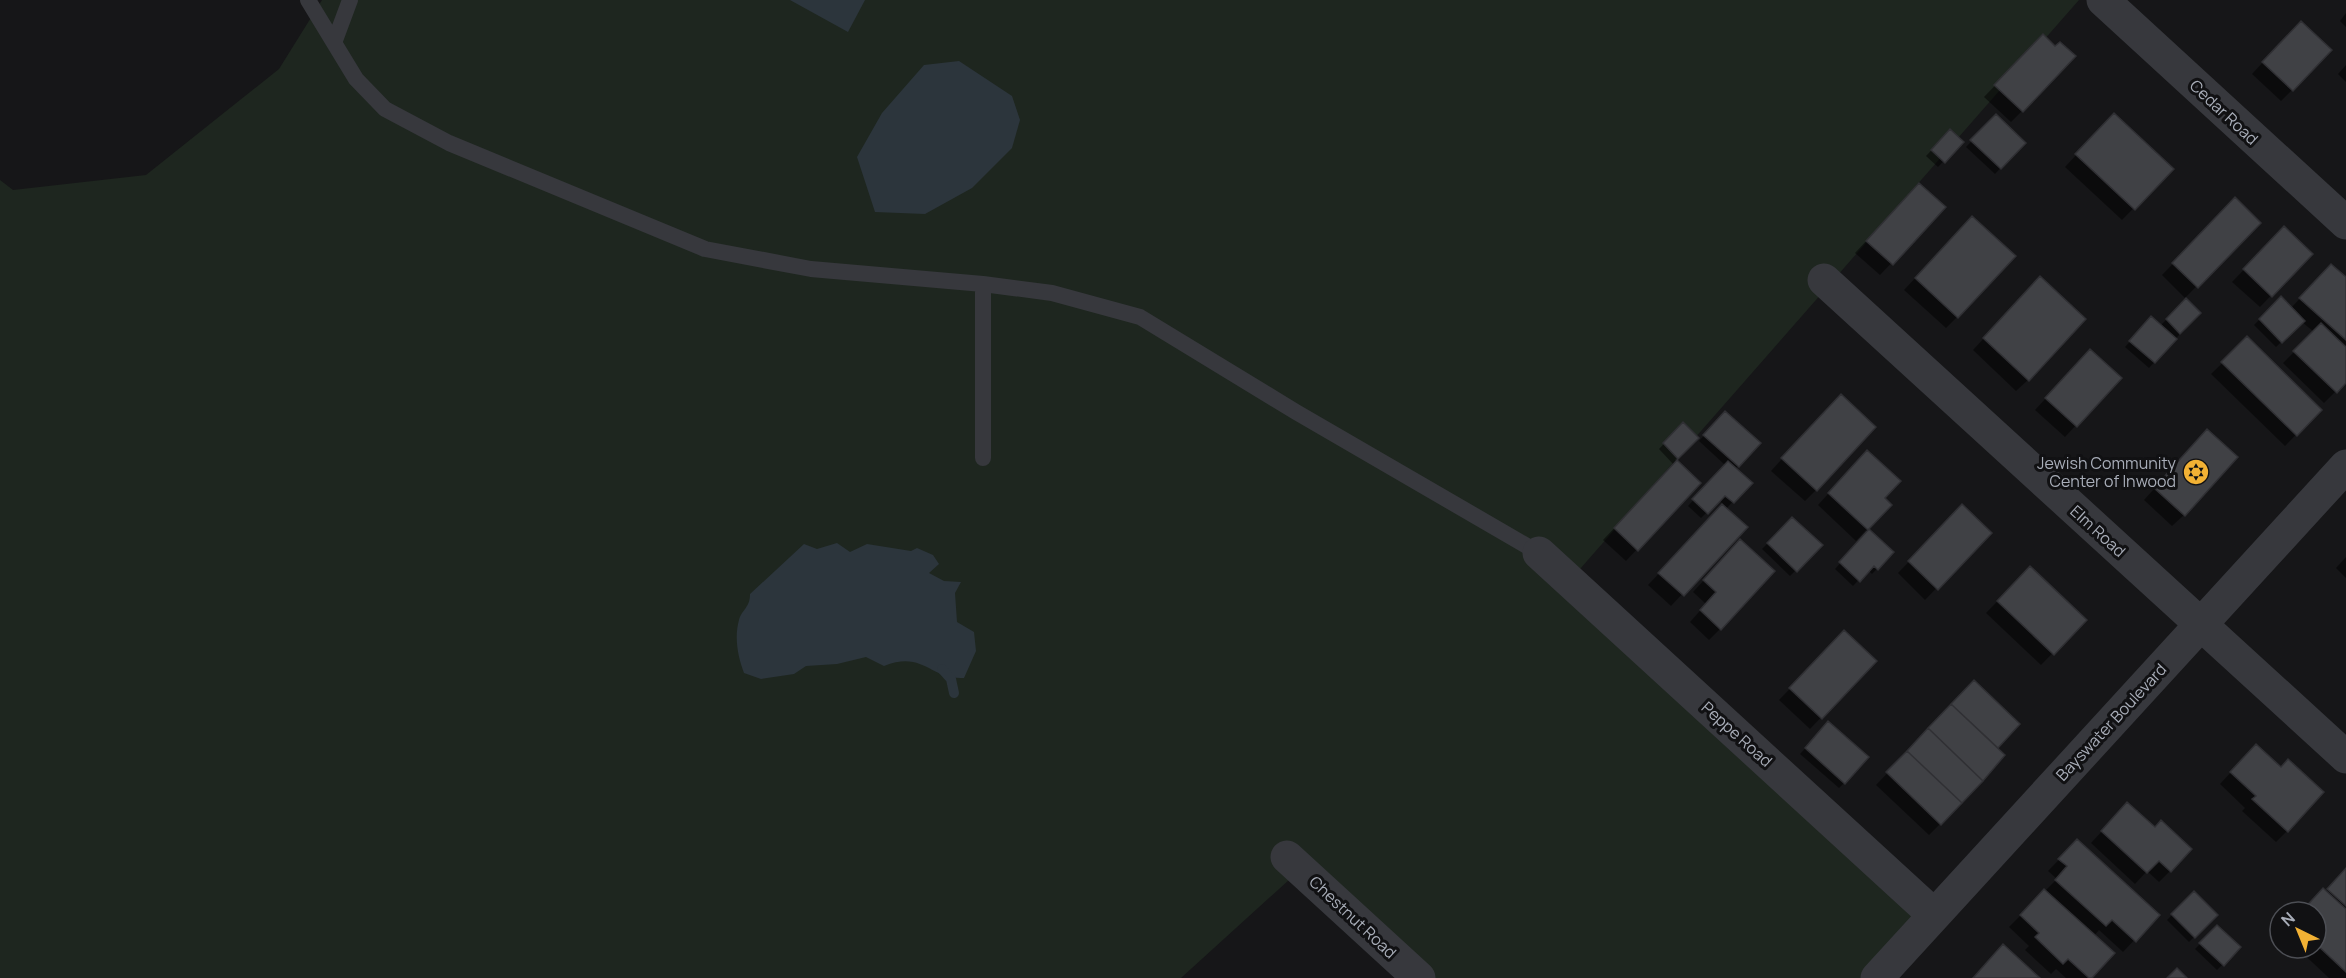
<svg xmlns="http://www.w3.org/2000/svg" width="2346" height="978" viewBox="0 0 2346 978" font-family="Manrope,sans-serif">
<rect width="100%" height="100%" fill="#161618"/>
<path fill="#1e261f" d="M 322,0 L 2079,0 L 1573,577 L 1943,910 L 1880,978 L 1418,978 L 1301,869 L 1181,978 L 0,978 L 0,180 L 13,190 L 146,175 L 279,69 Z"/>
<path fill="#2c353c" d="M 790,0 L 865,0 L 848,32 Z
M 959,61 L 1012,96 L 1020,120 L 1012,148 L 972,188 L 925,214 L 875,212 L 857,157 L 882,113 L 924,65 Z
M 837,543 L 850,552 L 867,544 L 911,551 L 917,548 L 933,555 L 939,564 L 929,573 L 944,581 L 961,582 L 955,593 L 957,622 L 974,632 L 976,651 L 964,678 C 930,680 924,650 884,666 L 866,657 L 837,664 L 806,666 L 794,674 L 761,679 L 744,673 C 738,657 734,638 739,620 C 742,609 750,608 750,594 L 804,544 L 817,549 Z"/>
<path fill="#0007" d="M 2346,13 L 2346,27 L 2340,21 Z
M 2289,34 L 2292,90 L 2281,101 L 2252,74 Z
M 2043,36 L 2055,48 L 2022,111 L 2011,122 L 1984,97 Z
M 2346,65 L 2346,82 L 2338,74 Z
M 1996,116 L 2024,143 L 1995,174 L 1966,147 Z
M 2103,126 L 2172,169 L 2122,220 L 2065,167 Z
M 1950,131 L 1962,142 L 1938,167 L 1926,156 Z
M 1908,196 L 1944,208 L 1880,275 L 1855,253 Z
M 2235,200 L 2259,223 L 2185,298 L 2162,275 Z
M 2284,228 L 2311,254 L 2260,307 L 2232,282 Z
M 1961,229 L 1957,317 L 1946,328 L 1904,290 Z
M 2320,277 L 2346,279 L 2346,381 L 2324,403 L 2283,363 L 2314,332 L 2302,322 L 2276,347 L 2254,325 L 2281,298 L 2291,308 Z
M 2029,289 L 2028,380 L 2016,391 L 1973,350 Z
M 2186,300 L 2199,313 L 2149,368 L 2125,347 L 2146,324 L 2160,326 Z
M 2247,339 L 2320,410 L 2285,446 L 2211,374 Z
M 2079,362 L 2120,378 L 2065,437 L 2035,410 Z
M 1829,407 L 1816,490 L 1805,501 L 1771,471 Z
M 1720,418 L 1759,443 L 1735,469 L 1750,483 L 1726,509 L 1745,527 L 1671,606 L 1648,585 L 1724,505 L 1719,500 L 1701,518 L 1688,506 L 1725,465 L 1699,441 Z
M 1683,424 L 1697,438 L 1675,460 L 1699,483 L 1626,561 L 1603,540 L 1674,465 L 1659,449 Z
M 2196,442 L 2184,515 L 2172,526 L 2144,500 Z
M 1856,463 L 1889,505 L 1867,529 L 1892,553 L 1872,574 L 1868,570 L 1853,586 L 1835,569 L 1868,532 L 1866,530 L 1856,541 L 1818,505 Z
M 1951,518 L 1990,533 L 1925,600 L 1898,573 Z
M 1792,519 L 1821,545 L 1790,576 L 1762,549 Z
M 1729,553 L 1720,629 L 1709,640 L 1690,622 L 1706,604 L 1693,592 Z
M 2346,557 L 2346,578 L 2336,568 Z
M 2030,568 L 2085,620 L 2041,665 L 1986,613 Z
M 1845,632 L 1875,661 L 1810,729 L 1779,700 Z
M 1963,694 L 2018,724 L 1996,748 L 1940,824 L 1929,835 L 1876,785 Z
M 1823,729 L 1844,783 L 1839,788 L 1800,754 Z
M 2245,757 L 2287,831 L 2276,842 L 2242,811 L 2245,808 L 2220,784 Z
M 2116,816 L 2154,829 L 2170,871 L 2159,882 L 2147,871 L 2135,884 L 2091,843 Z
M 2077,841 L 2158,915 L 2123,952 L 2099,930 L 2094,936 L 2090,978 L 2066,978 L 2056,969 L 2051,974 L 2025,950 L 2029,946 L 2009,927 L 2057,879 L 2048,871 Z
M 2346,871 L 2346,978 L 2329,978 L 2297,948 L 2316,948 L 2316,912 L 2302,912 Z
M 2194,893 L 2216,915 L 2189,942 L 2167,920 Z
M 2217,927 L 2239,948 L 2217,970 L 2195,949 Z"/>
<g fill="none" stroke-linecap="round" stroke-linejoin="round">
<path stroke="#2c353c" stroke-width="10" d="M 942,669 L 951,679 L 954,693"/>
</g>
<path fill="#404145" stroke="#303034" stroke-width="1.5" d="M 2301,21 L 2332,50 L 2293,91 L 2262,62 Z
M 2043,34 L 2055,46 L 2060,42 L 2076,56 L 2023,112 L 1994,85 Z
M 2114,113 L 2174,169 L 2135,210 L 2075,154 Z
M 1996,114 L 2026,143 L 2001,169 L 1970,140 Z
M 1950,129 L 1964,142 L 1945,163 L 1931,150 Z
M 1919,183 L 1946,207 L 1893,265 L 1866,241 Z
M 2235,197 L 2261,223 L 2198,288 L 2172,263 Z
M 1972,216 L 2016,256 L 1958,318 L 1915,278 Z
M 2284,226 L 2313,254 L 2272,297 L 2243,269 Z
M 2331,264 L 2346,277 L 2346,340 L 2299,298 Z
M 2040,276 L 2086,319 L 2029,381 L 1983,338 Z
M 2281,296 L 2305,321 L 2282,343 L 2259,319 Z
M 2186,298 L 2201,313 L 2180,334 L 2166,319 Z
M 2151,316 L 2177,339 L 2155,363 L 2129,341 Z
M 2321,323 L 2346,347 L 2346,383 L 2337,393 L 2293,351 Z
M 2247,336 L 2322,410 L 2297,436 L 2221,362 Z
M 2090,349 L 2122,378 L 2077,427 L 2045,398 Z
M 1841,394 L 1876,427 L 1817,491 L 1781,458 Z
M 1725,411 L 1761,443 L 1739,467 L 1703,435 Z
M 1683,422 L 1699,438 L 1678,459 L 1663,443 Z
M 2207,429 L 2238,457 L 2185,516 L 2154,488 Z
M 1867,450 L 1901,481 L 1885,498 L 1892,505 L 1868,530 L 1828,493 Z
M 1677,460 L 1701,483 L 1638,551 L 1614,528 Z
M 1728,461 L 1753,483 L 1734,503 L 1725,496 L 1708,514 L 1692,499 Z
M 1722,504 L 1748,527 L 1684,596 L 1658,573 Z
M 1962,504 L 1992,533 L 1938,590 L 1908,561 Z
M 1792,517 L 1823,545 L 1797,572 L 1767,543 Z
M 1869,529 L 1894,552 L 1878,570 L 1874,566 L 1860,582 L 1839,562 Z
M 1740,539 L 1775,571 L 1721,630 L 1700,610 L 1716,592 L 1703,580 Z
M 2030,566 L 2087,620 L 2054,655 L 1997,601 Z
M 1844,630 L 1877,661 L 1822,719 L 1789,688 Z
M 1974,680 L 2020,724 L 1998,748 L 1951,704 Z
M 1951,704 L 2005,755 L 1983,781 L 1928,728 Z
M 1828,721 L 1869,757 L 1845,784 L 1805,748 Z
M 1928,728 L 1983,781 L 1962,803 L 1907,751 Z
M 2256,744 L 2281,767 L 2288,759 L 2324,792 L 2288,832 L 2252,799 L 2256,796 L 2230,772 Z
M 1907,751 L 1962,803 L 1941,825 L 1886,772 Z
M 2127,802 L 2155,827 L 2161,820 L 2192,849 L 2171,872 L 2159,861 L 2147,873 L 2101,831 Z
M 2077,839 L 2160,915 L 2136,942 L 2112,920 L 2106,926 L 2055,880 L 2067,866 L 2058,859 Z
M 2346,868 L 2346,906 L 2327,889 Z
M 2323,888 L 2346,909 L 2346,972 L 2316,944 L 2316,912 L 2301,912 Z
M 2044,889 L 2115,953 L 2092,978 L 2089,978 L 2068,959 L 2063,964 L 2035,937 L 2039,933 L 2020,915 Z
M 2194,891 L 2218,915 L 2195,938 L 2171,914 Z
M 2217,925 L 2241,947 L 2224,966 L 2199,943 Z
M 2003,944 L 2040,978 L 1973,978 Z
M 2177,968 L 2187,978 L 2167,978 Z"/>
<g fill="none" stroke-linecap="round" stroke-linejoin="round">
<path stroke="#37383d" stroke-width="16" d="M 308,0 L 356,79 L 385,109 L 449,143 L 705,249 L 811,269 L 983,284 L 1052,293 L 1140,317 L 1296,412 L 1539,553
M 334,43 L 350,0
M 983,284 L 983,458"/>
<path stroke="#37383d" stroke-width="33" d="M 2103,0 L 2346,223
M 1824,280 L 2346,757
M 1539,553 L 1934,915
M 1287,857 L 1419,978
M 1877,978 L 2346,466"/>
</g>
<defs>
<g id="synagogue-disc" transform="scale(1.35)"><circle r="9.5" fill="#f2b134" stroke="#111113"/><path d="M0-6.5L5.6 3.2H-5.6ZM0 6.5L5.6-3.2H-5.6Z" fill="#111"/></g>
</defs>
<g fill-rule="evenodd">
<use href="#synagogue-disc" x="2196" y="472"/>
</g>
<g text-anchor="middle" dominant-baseline="central" stroke-width="6" stroke-linejoin="round" paint-order="stroke">
<g font-size="16" fill="#a8adb8" stroke="#111113">
<text transform="translate(2224 112) rotate(43)">Cedar Road</text>
<text transform="translate(2098 531) rotate(42)">Elm Road</text>
<text transform="translate(2111 722) rotate(-47)">Bayswater Boulevard</text>
<text transform="translate(1737 734) rotate(42)">Peppe Road</text>
<text transform="translate(1353 917) rotate(43)">Chestnut Road</text>
</g>
<g font-size="16" fill="#a8adb8" stroke="#111113" text-anchor="end">
<text x="2176" y="463">Jewish Community<tspan x="2176" dy="18">Center of Inwood</tspan></text>
</g>
</g>
<g transform="translate(2298 930) rotate(317)"><circle r="28" fill="#111113" stroke="#4d4f55" stroke-width="1.5"/>
<path d="M0-4.5L10 22L0 15L-10 22Z" fill="#f2b134"/>
<text y="-9" font-size="16" font-weight="bold" text-anchor="middle" fill="#a8adb8">N</text>
</g>
</svg>
